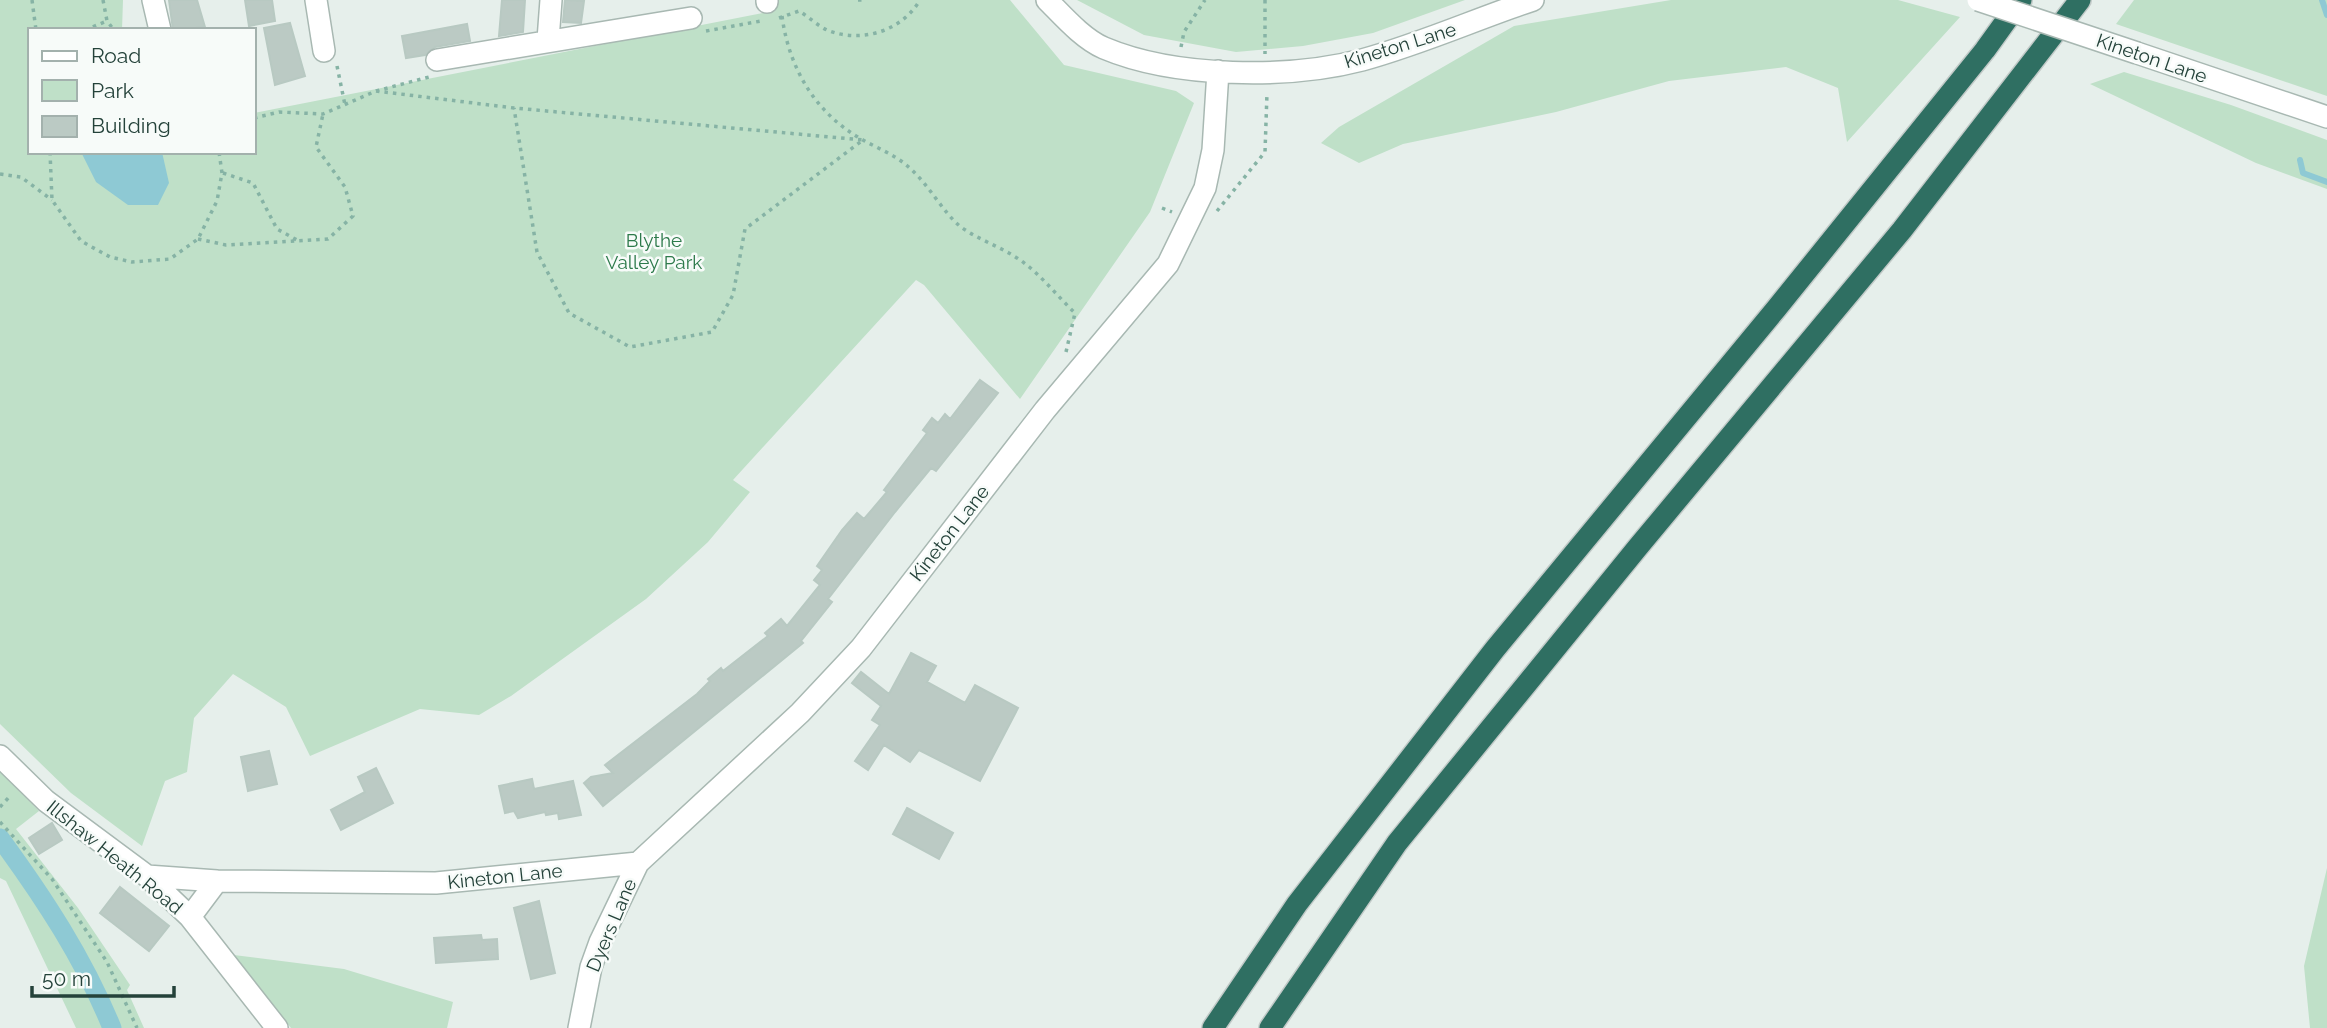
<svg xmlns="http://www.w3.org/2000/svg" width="2327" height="1028" viewBox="0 0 2327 1028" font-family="Raleway,sans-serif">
<rect width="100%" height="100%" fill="#e6efeb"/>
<path fill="#bfe0c8" d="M 0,0 L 123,0 L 122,30 L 30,30 L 30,152 L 254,152 L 254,113 L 773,11 L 775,0 L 1010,0 L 1064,65 L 1176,91 L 1194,103 L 1150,212 L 1020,399 L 924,285 L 916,280 L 733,480 L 750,492 L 708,542 L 646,599 L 511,696 L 479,715 L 420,709 L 310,756 L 286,707 L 233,674 L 194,718 L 187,772 L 165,781 L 142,846 L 71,793 L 0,724 Z
M 1077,0 L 1465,0 L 1373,33 L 1303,46 L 1236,52 L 1144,35 Z
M 1671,0 L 1898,0 L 1960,17 L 1847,142 L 1838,88 L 1786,67 L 1669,81 L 1556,112 L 1403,144 L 1359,163 L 1321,143 L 1339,127 L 1514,26 Z
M 2134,0 L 2327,0 L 2327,96 L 2116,24 Z
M 2124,72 L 2231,105 L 2327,140 L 2327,189 L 2256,163 L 2090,84 Z
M 0,771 L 39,811 L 16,829 L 78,908 L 130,985 L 127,990 L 144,1028 L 76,1028 L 6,881 L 0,878 Z
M 2327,868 L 2327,1028 L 2310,1028 L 2304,966 Z
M 234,955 L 344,969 L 453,1002 L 447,1028 L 291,1028 Z"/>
<path fill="#8ec9d4" d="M 81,152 L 162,152 L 169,183 L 158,205 L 128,205 L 96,182 Z"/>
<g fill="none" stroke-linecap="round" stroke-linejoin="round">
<path stroke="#8ec9d4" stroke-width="6" d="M 2322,0 L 2327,15
M 2300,160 L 2303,173 L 2327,182"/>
<path stroke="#8ec9d4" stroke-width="19" d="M 0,838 C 44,898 84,959 112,1028"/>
</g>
<path fill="#bbcac4" stroke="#b8c9c2" stroke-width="2" d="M 169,0 L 197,0 L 205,27 L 173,30 Z
M 245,0 L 272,0 L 275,21 L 249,26 Z
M 502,0 L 525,0 L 523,32 L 499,36 Z
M 565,0 L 584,1 L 581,23 L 563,22 Z
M 290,23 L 305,76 L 275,85 L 264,28 Z
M 467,24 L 470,41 L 435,47 L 425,55 L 406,58 L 402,36 Z
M 980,380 L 998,393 L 936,471 L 931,468 L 895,512 L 828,599 L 832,602 L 801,641 L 803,643 L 603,806 L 584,783 L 591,777 L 613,773 L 605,765 L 697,694 L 710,681 L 708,679 L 721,668 L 723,671 L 768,636 L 765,633 L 781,619 L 787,626 L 820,585 L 814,580 L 822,570 L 817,566 L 842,530 L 857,513 L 864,519 L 887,492 L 884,490 L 927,433 L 923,430 L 932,418 L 938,423 L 945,414 L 950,419 Z
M 911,653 L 936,666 L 927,682 L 965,703 L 975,685 L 1018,708 L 980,781 L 919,750 L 910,762 L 884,745 L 868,770 L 855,761 L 880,725 L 872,720 L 881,706 L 852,683 L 861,672 L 889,694 Z
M 269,751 L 277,784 L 248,791 L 241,757 Z
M 376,768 L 393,803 L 341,830 L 331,810 L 365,792 L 358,777 Z
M 532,779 L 534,789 L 573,781 L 581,815 L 559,819 L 558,813 L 546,815 L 545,812 L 518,818 L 514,811 L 505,813 L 499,786 Z
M 907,808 L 953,833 L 939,859 L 893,834 Z
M 52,823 L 62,840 L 39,854 L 29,838 Z
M 120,887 L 169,926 L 149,951 L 100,913 Z
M 539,901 L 555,973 L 531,979 L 514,908 Z
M 481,935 L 482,940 L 497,939 L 498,959 L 436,963 L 434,938 Z"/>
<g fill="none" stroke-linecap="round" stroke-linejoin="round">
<g stroke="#a8b8b2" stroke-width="24">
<path id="minor" d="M 153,0 L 160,30
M 316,0 L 324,51
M 1047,0 C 1063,16 1083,39 1104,48 C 1175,78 1289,79 1362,60 C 1421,44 1476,19 1533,0
M 767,2 L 767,0
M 548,40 L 551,0
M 2137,53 L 2327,117
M 437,60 L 691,18
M 0,756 L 46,801 L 147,876 L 190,917 L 277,1028
M 147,876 L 217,881
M 190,917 L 217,881 L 436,883 L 638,863 L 800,713 L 861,648 L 1045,410 L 1168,264 L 1205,188 L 1213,150 L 1218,71
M 579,1028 L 591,967 L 600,942 L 638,863"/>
</g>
<g stroke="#c2cac8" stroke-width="24">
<path id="highway" d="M 1213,1028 L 1297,904 L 1495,649 L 1776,309 L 1985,50 L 2021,0
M 1270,1028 L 1397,843 L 1638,547 L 1902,230 L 2080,0"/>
</g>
<path stroke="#86b3a5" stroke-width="3.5" stroke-dasharray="3.5 5" stroke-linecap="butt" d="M 32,0 L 36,30
M 103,0 L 107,21 L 114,30
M 858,0 L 862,0
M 1265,0 L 1265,54
M 782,16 C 789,69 816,114 863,140 C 877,148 893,154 905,164 C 928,182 942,212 961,227 C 979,240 999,246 1017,258 C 1039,272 1056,295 1075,313 L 1066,352
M 779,18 L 799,11 C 809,17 818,26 827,30 C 861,44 902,31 920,0
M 85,30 L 107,21
M 706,31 L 761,21
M 1181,47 L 1184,32 L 1205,0
M 337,66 L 345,105
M 376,91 L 514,108 L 863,140 L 745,229 L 733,295 L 712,332 L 630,347 L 569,313 L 537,252 L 514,108
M 254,118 L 279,112 L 323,114 L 376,91 L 429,77
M 50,152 L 52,200 L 81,241 L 110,257 L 132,262 L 170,259 L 198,239 L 217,201 L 222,173 L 219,152
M 223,173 L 253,183 L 277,229 L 297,240
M 0,174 L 21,177 L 52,200
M 1162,208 L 1172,212
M 1217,211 L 1265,152 L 1267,93
M 198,239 L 226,245 L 328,239 L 353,216 L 345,187 L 316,147 L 323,114
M 0,807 L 11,795
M 0,822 L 52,879 L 107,962 L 137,1028"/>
<use href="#minor" stroke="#fff" stroke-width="21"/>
<use href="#highway" stroke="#2f6f62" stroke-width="21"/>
<g stroke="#a8b8b2" stroke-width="24" stroke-linecap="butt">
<path id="minor-bridge" d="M 1978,0 L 2137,53"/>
</g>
<use href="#minor-bridge" stroke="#fff" stroke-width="21"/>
</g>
<g text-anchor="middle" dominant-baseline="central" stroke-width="5" stroke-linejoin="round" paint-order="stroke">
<g font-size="19" fill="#24423a" stroke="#f7fbf9">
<text transform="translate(1400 45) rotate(-17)">Kineton Lane</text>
<text transform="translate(2152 58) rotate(19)">Kineton Lane</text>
<text transform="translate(949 533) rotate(-52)">Kineton Lane</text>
<text transform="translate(115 857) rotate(39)">Illshaw Heath Road</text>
<text transform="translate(505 876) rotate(-6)">Kineton Lane</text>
<text transform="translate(611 925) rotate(-67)">Dyers Lane</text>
</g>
<g font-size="19" fill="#2d7a4b" stroke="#f7fbf9">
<text x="654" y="240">Blythe<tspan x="654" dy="22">Valley Park</tspan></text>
</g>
</g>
<rect x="28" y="28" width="228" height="126" fill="#f7fbf9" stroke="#a3b1ad" stroke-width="2"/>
<rect x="42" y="51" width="35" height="10" fill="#ffffff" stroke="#a3b1ad" stroke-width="2"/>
<text x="91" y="63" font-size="21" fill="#24423a">Road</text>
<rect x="42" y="80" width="35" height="21" fill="#bfe0c8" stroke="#a3b1ad" stroke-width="2"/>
<text x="91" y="98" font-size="21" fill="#24423a">Park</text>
<rect x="42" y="116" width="35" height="21" fill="#bbcac4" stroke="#a3b1ad" stroke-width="2"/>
<text x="91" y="133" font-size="21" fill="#24423a">Building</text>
<path d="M32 986v10h142v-10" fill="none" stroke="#24423a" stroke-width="3.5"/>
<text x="42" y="986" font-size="21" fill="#24423a" stroke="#f7fbf9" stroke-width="5" paint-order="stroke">50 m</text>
</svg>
